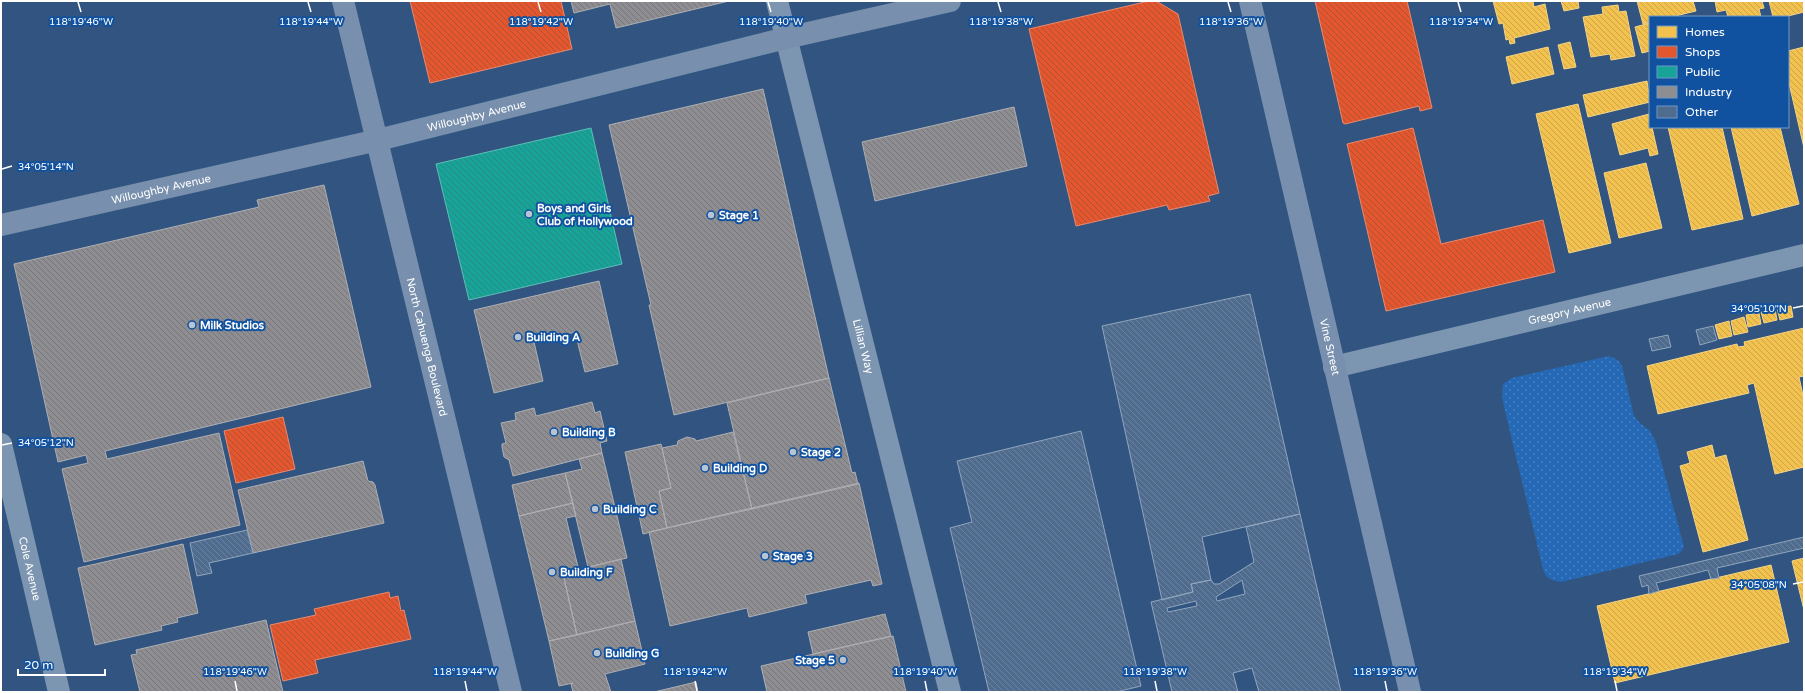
<svg xmlns="http://www.w3.org/2000/svg" width="1805" height="693" viewBox="0 0 1805 693" font-family="'Varela Round',sans-serif">
<defs>
<pattern id="grass-dots" width="8" height="8" patternUnits="userSpaceOnUse"><rect width="8" height="8" fill="#2569b6"/><path d="M2 2h.1M6 6h.1" fill="none" stroke="#4680c1" stroke-width="1.8" stroke-linecap="round"/></pattern>
<pattern id="homes-back-hatch" width="6" height="6" patternUnits="userSpaceOnUse"><rect width="6" height="6" fill="#f2c14e"/><path d="M-1 5l2 2M0 0l6 6M5-1l2 2" fill="none" stroke="#c8a44e"/></pattern>
<pattern id="shops-back-hatch" width="6" height="6" patternUnits="userSpaceOnUse"><rect width="6" height="6" fill="#e4572e"/><path d="M-1 5l2 2M0 0l6 6M5-1l2 2" fill="none" stroke="#af5338"/></pattern>
<pattern id="public-back-hatch" width="6" height="6" patternUnits="userSpaceOnUse"><rect width="6" height="6" fill="#17a398"/><path d="M-1 5l2 2M0 0l6 6M5-1l2 2" fill="none" stroke="#278981"/></pattern>
<pattern id="industry-back-hatch" width="6" height="6" patternUnits="userSpaceOnUse"><rect width="6" height="6" fill="#8d8d92"/><path d="M-1 5l2 2M0 0l6 6M5-1l2 2" fill="none" stroke="#76767a"/></pattern>
<pattern id="building-back-hatch" width="6" height="6" patternUnits="userSpaceOnUse"><rect width="6" height="6" fill="#4f6c8e"/><path d="M-1 5l2 2M0 0l6 6M5-1l2 2" fill="none" stroke="#69829f"/></pattern>
</defs>
<rect width="100%" height="100%" fill="#315580"/>
<path fill="url(#grass-dots)" d="M 1609,356 L 1618,360 L 1622,366 L 1634,416 L 1639,422 L 1650,431 L 1656,442 L 1684,547 L 1680,553 L 1674,555 L 1561,582 C 1551,580 1546,579 1543,569 L 1505,411 L 1502,396 L 1503,384 L 1512,378 Z"/>
<path fill="url(#homes-back-hatch)" stroke="#f6d483" d="M 1493,1 L 1533,1 L 1534,7 L 1545,4 L 1550,29 L 1514,38 L 1515,43 L 1510,44 L 1509,39 L 1506,40 L 1503,23 L 1499,24 Z
M 1561,1 L 1578,1 L 1579,8 L 1564,11 Z
M 1637,1 L 1693,1 L 1696,11 L 1671,17 L 1650,17 L 1650,22 L 1643,24 Z
M 1715,1 L 1762,1 L 1764,8 L 1759,9 L 1761,17 L 1728,17 L 1726,10 L 1717,12 Z
M 1769,1 L 1804,1 L 1804,12 L 1784,17 L 1773,17 Z
M 1618,5 L 1619,12 L 1626,11 L 1635,56 L 1611,60 L 1610,54 L 1591,57 L 1583,17 L 1603,14 L 1602,7 Z
M 1650,23 L 1650,51 L 1642,53 L 1635,27 Z
M 1570,42 L 1576,67 L 1564,69 L 1558,45 Z
M 1548,47 L 1554,74 L 1512,84 L 1506,57 Z
M 1804,47 L 1804,148 L 1788,79 L 1788,51 Z
M 1647,81 L 1650,102 L 1588,117 L 1583,95 Z
M 1578,104 L 1611,243 L 1569,253 L 1536,114 Z
M 1649,114 L 1650,127 L 1652,127 L 1658,154 L 1650,156 L 1648,148 L 1620,155 L 1612,124 Z
M 1668,127 L 1722,127 L 1743,219 L 1692,230 Z
M 1731,127 L 1780,127 L 1799,204 L 1752,216 Z
M 1646,163 L 1662,228 L 1619,238 L 1604,173 Z
M 1791,306 L 1793,317 L 1780,320 L 1777,308 Z
M 1775,309 L 1777,320 L 1764,323 L 1761,312 Z
M 1759,313 L 1761,324 L 1748,327 L 1746,315 Z
M 1744,317 L 1748,332 L 1734,335 L 1731,321 Z
M 1729,321 L 1732,336 L 1719,339 L 1715,325 Z
M 1804,328 L 1804,376 L 1799,377 L 1804,400 L 1804,467 L 1775,474 L 1754,383 L 1747,385 L 1749,393 L 1658,414 L 1647,366 L 1737,344 L 1738,347 L 1745,346 L 1744,342 Z
M 1712,445 L 1715,458 L 1726,455 L 1748,540 L 1703,552 L 1680,466 L 1690,463 L 1687,452 Z
M 1804,558 L 1804,610 L 1792,561 Z
M 1771,565 L 1789,642 L 1615,683 L 1597,606 Z"/>
<path fill="url(#shops-back-hatch)" stroke="#ec896d" d="M 410,1 L 561,1 L 572,49 L 430,83 Z
M 1149,1 L 1156,1 L 1178,14 L 1219,193 L 1208,196 L 1210,201 L 1169,210 L 1167,205 L 1076,226 L 1029,29 Z
M 1315,1 L 1407,1 L 1432,108 L 1420,111 L 1419,106 L 1345,124 L 1343,123 Z
M 1413,128 L 1441,244 L 1543,220 L 1555,272 L 1386,311 L 1347,144 Z
M 283,417 L 295,469 L 236,483 L 224,431 Z
M 389,592 L 390,598 L 398,596 L 401,611 L 404,610 L 411,639 L 315,660 L 318,673 L 283,681 L 270,625 L 316,615 L 314,609 Z"/>
<path fill="url(#public-back-hatch)" stroke="#5dbfb7" d="M 591,128 L 622,264 L 469,300 L 436,164 Z"/>
<path fill="url(#industry-back-hatch)" stroke="#afafb3" d="M 571,1 L 729,1 L 616,28 L 610,4 L 574,13 Z
M 763,89 L 829,378 L 674,415 L 649,305 L 651,305 L 609,125 Z
M 1014,107 L 1027,166 L 875,201 L 862,142 Z
M 324,185 L 371,387 L 105,451 L 107,459 L 219,433 L 240,525 L 84,562 L 62,469 L 88,463 L 86,455 L 58,462 L 14,264 L 259,207 L 257,200 Z
M 599,281 L 618,364 L 585,372 L 575,332 L 534,342 L 543,381 L 494,393 L 474,310 Z
M 829,378 L 852,473 L 855,472 L 858,484 L 752,509 L 727,403 Z
M 592,402 L 595,413 L 600,411 L 607,441 L 600,443 L 602,453 L 513,476 L 509,460 L 504,457 L 502,447 L 502,444 L 506,443 L 501,423 L 516,420 L 515,413 L 534,408 L 536,416 Z
M 733,432 L 752,509 L 667,528 L 659,491 L 671,488 L 662,448 L 677,445 L 678,441 L 687,437 L 695,439 L 696,441 Z
M 661,444 L 671,488 L 659,491 L 667,528 L 643,534 L 625,452 Z
M 602,453 L 627,558 L 588,567 L 565,473 L 582,469 L 579,459 Z
M 363,461 L 368,481 L 373,482 L 375,485 L 384,523 L 253,553 L 238,490 Z
M 565,473 L 573,503 L 519,516 L 512,485 Z
M 859,483 L 882,584 L 873,586 L 871,580 L 805,595 L 807,603 L 749,617 L 747,608 L 670,626 L 649,532 Z
M 573,503 L 576,516 L 566,518 L 579,571 L 563,574 L 577,635 L 549,641 L 519,516 Z
M 183,544 L 198,613 L 177,618 L 178,622 L 161,626 L 162,630 L 95,645 L 78,568 Z
M 621,559 L 635,621 L 577,635 L 563,574 Z
M 885,614 L 891,636 L 813,654 L 808,632 Z
M 266,620 L 283,692 L 140,692 L 131,655 L 137,654 L 136,650 Z
M 635,621 L 645,664 L 605,674 L 611,692 L 573,692 L 571,684 L 573,683 L 559,686 L 549,641 Z
M 893,636 L 906,692 L 767,692 L 761,666 Z
M 696,682 L 698,692 L 654,692 Z"/>
<path fill="url(#building-back-hatch)" stroke="#91a5bd" fill-rule="evenodd" d="M 1250,294 L 1300,514 L 1202,537 L 1211,580 L 1191,584 L 1193,592 L 1162,600 L 1102,326 Z
M 1713,326 L 1717,340 L 1700,345 L 1696,330 Z
M 1668,335 L 1671,347 L 1652,351 L 1649,339 Z
M 1081,431 L 1141,686 L 1116,692 L 989,692 L 950,528 L 972,522 L 957,461 Z
M 1300,514 L 1341,692 L 1259,692 L 1252,668 L 1233,673 L 1238,692 L 1172,692 L 1151,602 L 1193,592 L 1191,584 L 1211,580 L 1214,584 L 1219,584 L 1254,562 L 1246,527 ZM 1242,580 L 1245,594 L 1217,601 L 1216,597 ZM 1196,601 L 1197,606 L 1168,612 L 1167,608 Z
M 247,530 L 253,553 L 209,563 L 212,573 L 197,576 L 190,543 Z
M 1804,537 L 1804,548 L 1717,568 L 1719,578 L 1711,579 L 1708,570 L 1656,583 L 1659,591 L 1649,594 L 1648,585 L 1642,587 L 1639,576 Z"/>
<g fill="none" stroke-linecap="round" stroke-linejoin="round">
<g stroke="#7c95b0" stroke-width="22">
<path id="s1" d="M 777,1 L 950,692"/>
<path id="s2" d="M 1334,367 L 1804,255"/>
<path id="s3" d="M 1,444 L 59,692"/>
</g>
<g stroke="#7890ad" stroke-width="22">
<path id="s4" d="M 343,1 L 511,692"/>
<path id="s5" d="M 1250,1 L 1410,692"/>
<path id="s6" d="M 1,225 L 378,140 L 786,38 L 950,1"/>
</g>
</g>
<path fill="none" stroke="#fff" stroke-width="1.5" d="M 78,2 L 81,12M 308,2 L 311,12M 538,2 L 541,12M 768,2 L 771,12M 998,2 L 1001,12M 1228,2 L 1231,12M 1458,2 L 1461,12M 2,169 L 12,166M 1793,308 L 1803,306M 2,445 L 12,443M 1793,584 L 1803,582M 235,681 L 237,691M 465,681 L 467,691M 695,681 L 697,691M 925,681 L 927,691M 1155,681 L 1157,691M 1385,681 L 1387,691M 1615,681 L 1617,691"/>
<g fill="#b7c4d3" stroke="#1152a0" stroke-width="1.5">
<circle cx="529" cy="214" r="4"/>
<circle cx="711" cy="215" r="4"/>
<circle cx="192" cy="325" r="4"/>
<circle cx="518" cy="337" r="4"/>
<circle cx="554" cy="432" r="4"/>
<circle cx="793" cy="452" r="4"/>
<circle cx="705" cy="468" r="4"/>
<circle cx="595" cy="509" r="4"/>
<circle cx="765" cy="556" r="4"/>
<circle cx="552" cy="572" r="4"/>
<circle cx="597" cy="653" r="4"/>
<circle cx="843" cy="660" r="4"/>
</g>
<g text-anchor="middle" dominant-baseline="central" stroke-width="4" stroke-linejoin="round" paint-order="stroke">
<g font-size="11" fill="#fff" stroke="#1152a0">
<text stroke="none"><textPath href="#s6" startOffset="488">Willoughby Avenue</textPath></text>
<text stroke="none"><textPath href="#s6" startOffset="164">Willoughby Avenue</textPath></text>
<text stroke="none"><textPath href="#s2" startOffset="242">Gregory Avenue</textPath></text>
<text stroke="none"><textPath href="#s4" startOffset="356">North Cahuenga Boulevard</textPath></text>
<text stroke="none"><textPath href="#s1" startOffset="356">Lillian Way</textPath></text>
<text stroke="none"><textPath href="#s5" startOffset="355">Vine Street</textPath></text>
<text stroke="none"><textPath href="#s3" startOffset="128">Cole Avenue</textPath></text>
</g>
<g font-size="11" font-weight="bold" fill="#fff" stroke="#1152a0" text-anchor="start">
<text x="537" y="208">Boys and Girls<tspan x="537" dy="13">Club of Hollywood</tspan></text>
<text x="719" y="215">Stage 1</text>
<text x="200" y="325">Milk Studios</text>
<text x="526" y="337">Building A</text>
<text x="562" y="432">Building B</text>
<text x="801" y="452">Stage 2</text>
<text x="713" y="468">Building D</text>
<text x="603" y="509">Building C</text>
<text x="773" y="556">Stage 3</text>
<text x="560" y="572">Building F</text>
<text x="605" y="653">Building G</text>
<text x="835" y="660" text-anchor="end">Stage 5</text>
</g>
</g>
<g font-size="10" text-anchor="middle" fill="#fff" stroke="#1152a0" stroke-width="4" stroke-linejoin="round" paint-order="stroke">
<text x="81" y="25">118°19'46"W</text>
<text x="311" y="25">118°19'44"W</text>
<text x="541" y="25">118°19'42"W</text>
<text x="771" y="25">118°19'40"W</text>
<text x="1001" y="25">118°19'38"W</text>
<text x="1231" y="25">118°19'36"W</text>
<text x="1461" y="25">118°19'34"W</text>
<text x="46" y="170">34°05'14"N</text>
<text x="1759" y="312">34°05'10"N</text>
<text x="46" y="446">34°05'12"N</text>
<text x="1759" y="588">34°05'08"N</text>
<text x="235" y="675">118°19'46"W</text>
<text x="465" y="675">118°19'44"W</text>
<text x="695" y="675">118°19'42"W</text>
<text x="925" y="675">118°19'40"W</text>
<text x="1155" y="675">118°19'38"W</text>
<text x="1385" y="675">118°19'36"W</text>
<text x="1615" y="675">118°19'34"W</text>
</g>
<rect width="1805" height="693" fill="none" stroke="#ffffff" stroke-width="4"/>
<rect x="1649" y="16" width="140" height="112" fill="#1152a0" stroke="#7097c6"/>
<rect x="1657" y="26" width="20" height="12" fill="#f2c14e" stroke="#7097c6"/>
<text x="1685" y="36" font-size="12" fill="#ffffff">Homes</text>
<rect x="1657" y="46" width="20" height="12" fill="#e4572e" stroke="#7097c6"/>
<text x="1685" y="56" font-size="12" fill="#ffffff">Shops</text>
<rect x="1657" y="66" width="20" height="12" fill="#17a398" stroke="#7097c6"/>
<text x="1685" y="76" font-size="12" fill="#ffffff">Public</text>
<rect x="1657" y="86" width="20" height="12" fill="#8d8d92" stroke="#7097c6"/>
<text x="1685" y="96" font-size="12" fill="#ffffff">Industry</text>
<rect x="1657" y="106" width="20" height="12" fill="#4f6c8e" stroke="#7097c6"/>
<text x="1685" y="116" font-size="12" fill="#ffffff">Other</text>
<path d="M18 669v6h87v-6" fill="none" stroke="#ffffff" stroke-width="2"/>
<text x="24" y="669" font-size="12" fill="#ffffff" stroke="#1152a0" stroke-width="3" paint-order="stroke">20 m</text>
</svg>
